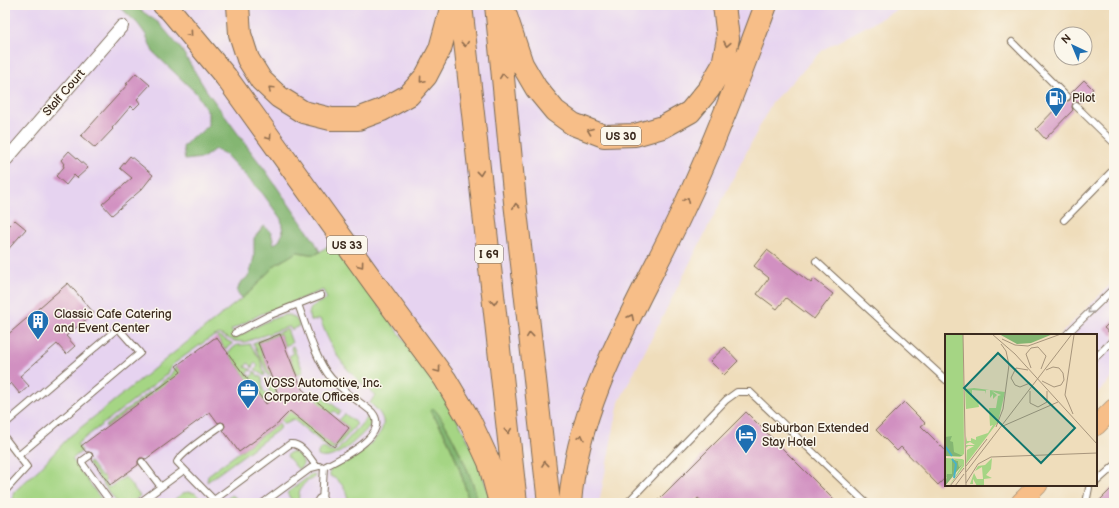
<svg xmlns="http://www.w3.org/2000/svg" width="1119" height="508" viewBox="0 0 1119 508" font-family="'Balsamiq Sans',sans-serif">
<rect width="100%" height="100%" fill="#fbf7ec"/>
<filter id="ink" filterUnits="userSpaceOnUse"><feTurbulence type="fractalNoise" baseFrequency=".025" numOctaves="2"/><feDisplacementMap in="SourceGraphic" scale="8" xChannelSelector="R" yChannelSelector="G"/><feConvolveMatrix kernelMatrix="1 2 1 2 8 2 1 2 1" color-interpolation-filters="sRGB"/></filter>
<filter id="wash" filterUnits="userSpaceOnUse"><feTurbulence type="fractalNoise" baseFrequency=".012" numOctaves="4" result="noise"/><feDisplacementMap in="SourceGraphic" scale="16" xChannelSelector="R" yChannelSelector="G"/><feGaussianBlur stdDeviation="0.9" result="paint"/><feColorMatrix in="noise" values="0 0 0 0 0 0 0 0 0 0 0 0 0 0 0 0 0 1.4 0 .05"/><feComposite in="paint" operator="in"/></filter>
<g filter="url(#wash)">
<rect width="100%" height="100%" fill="#efddbb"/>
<path fill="#e6d3f0" d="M 5,5 L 906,5 L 824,49 L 772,102 L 619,402 L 599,503 L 5,503 Z
M 1114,281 L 1114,376 L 1096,394 L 1096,335 L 1060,335 Z"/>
<path fill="#a5d584" stroke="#708051" d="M 333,242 L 434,381 L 449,404 L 475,453 L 492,503 L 477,503 C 476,499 476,495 475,491 C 471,475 445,417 433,409 L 430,411 C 450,438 462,472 469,503 L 363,503 L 360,500 L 356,503 L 348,503 C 348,491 341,480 330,476 C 330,473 329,470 332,468 C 337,465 344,464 349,461 C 358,456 364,450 371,443 C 387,427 388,419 370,403 L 375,395 C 344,369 334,356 320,319 L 312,321 L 310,320 C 306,306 317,304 327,299 L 323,290 L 261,314 L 231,330 L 236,338 C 246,332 277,314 289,315 C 294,316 298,320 299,326 L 291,330 L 290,327 L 287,327 L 245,342 L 234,341 L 219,334 L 210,338 L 172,365 L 166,375 L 77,444 L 82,451 L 72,459 L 104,503 L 13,503 L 13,495 L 14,492 L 39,469 L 69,437 L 242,298 L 251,291 L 275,265 L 297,252 L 308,254 L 317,254 Z
M 287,329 L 292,343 L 285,346 L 280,334 L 258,343 L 271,375 L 268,376 L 264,365 L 253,343 Z
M 218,336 L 232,343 L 232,344 L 225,349 L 217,337 Z
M 250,344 L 260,359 L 265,375 L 264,376 L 255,369 L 258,366 L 255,363 L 252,366 L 253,368 L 251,367 L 252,366 L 248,363 L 245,367 L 252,370 L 251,371 L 249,370 L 247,374 L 251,377 L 254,373 L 253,371 L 257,373 L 256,374 L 262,378 L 263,390 L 269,397 L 263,401 L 228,352 L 237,345 L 244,345 Z
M 293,346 L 303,371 L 297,376 L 289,356 L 293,354 L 291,347 Z
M 176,366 L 200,398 L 154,393 L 152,390 L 170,376 Z
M 272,377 L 277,392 L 272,396 C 268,391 268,386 267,380 Z
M 150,392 L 152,394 L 107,427 L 105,426 Z
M 321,395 L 341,411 L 339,415 L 334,411 L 331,414 L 317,402 L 318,398 Z
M 288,409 L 334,447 L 349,428 L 339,420 L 345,414 L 357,424 L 338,446 L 335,448 L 330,449 L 293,419 L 284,424 L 281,420 Z
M 368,417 L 370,420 L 371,425 C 361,436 334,464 318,456 L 318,452 L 323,447 L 330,452 L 337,451 Z
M 279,423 L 281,426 L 278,430 L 207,482 L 208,475 Z
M 292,452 C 298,453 304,459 303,465 L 299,469 L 297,468 L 287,456 L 289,453 Z
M 90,462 L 101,476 L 103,475 L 106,479 L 104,481 L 109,488 L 125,477 L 140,496 L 131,503 L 117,503 L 88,463 Z
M 312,474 L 315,475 L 314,478 C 302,482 297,491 299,503 L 289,503 L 292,501 L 287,493 Z
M 188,492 L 195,493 L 205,503 L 170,503 L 183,493 Z
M 231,495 L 235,497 L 240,503 L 228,503 L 228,498 Z"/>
<path fill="#84b672" stroke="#607048" d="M 118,5 L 133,5 L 159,23 L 181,49 L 206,90 L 252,153 L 265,170 L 315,242 L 320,252 C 312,257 305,252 297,252 L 275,265 L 251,291 L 242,298 L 237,292 L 240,283 L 249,276 L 254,257 L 254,238 L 264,226 L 271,232 L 274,244 L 279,241 L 283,233 L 281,219 L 263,194 L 225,154 L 215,149 L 203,158 L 185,160 L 183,147 L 192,137 L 202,132 L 208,125 L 208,112 L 196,93 L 153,52 L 146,35 L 138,24 Z
M 433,408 C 445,417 471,475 475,491 C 476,495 476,499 477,503 L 469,503 C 462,472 450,437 430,411 Z"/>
<g id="blocks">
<path fill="#d190c1" d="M 136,73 L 150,85 L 137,99 L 140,103 L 134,109 L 131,106 L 112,128 L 113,129 L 95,148 L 81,136 L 128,84 L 126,84 Z
M 1084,80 L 1093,89 L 1080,103 L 1077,102 L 1073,103 L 1072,107 L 1073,110 L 1045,139 L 1036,129 L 1064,100 L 1068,101 L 1070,100 L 1071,96 L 1070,94 Z
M 69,151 L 88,168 L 77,178 L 74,175 L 66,185 L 56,176 L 64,167 L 63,165 L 64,164 L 61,160 Z
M 130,156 L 153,175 L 142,189 L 112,215 L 102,204 L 132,178 L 120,168 Z
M 15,220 L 26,229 L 5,253 L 5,222 L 9,226 Z
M 767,250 L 811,283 L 814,279 L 833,294 L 814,319 L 786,298 L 777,309 L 757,294 L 769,278 L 754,266 Z
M 68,283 L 94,313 L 66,336 L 75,346 L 66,354 L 57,344 L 20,376 L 29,386 L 20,394 L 11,383 L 5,389 L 5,337 Z
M 1114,318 L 1114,335 L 1112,335 L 1104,328 Z
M 280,334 L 302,389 L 349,428 L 334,447 L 290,411 L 279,422 L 279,423 L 239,452 L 223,430 L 225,426 L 224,423 L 221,422 L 218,423 L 210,412 L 146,459 L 143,458 L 140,458 L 138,461 L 138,465 L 110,485 L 92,460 L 93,456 L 92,453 L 89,452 L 86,452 L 81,446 L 181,372 L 176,366 L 216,337 L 266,404 L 278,394 L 258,343 Z
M 725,347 L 738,361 L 724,375 L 710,361 Z
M 904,402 L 925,423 L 921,426 L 946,451 L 946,477 L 938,485 L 901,447 L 897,451 L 876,430 Z
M 746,412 L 837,503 L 704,503 L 698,498 L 693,503 L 655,503 Z
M 1114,486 L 1114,503 L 1097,503 Z"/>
</g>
</g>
<g filter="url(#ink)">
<use href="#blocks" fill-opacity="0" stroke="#7a6955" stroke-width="1"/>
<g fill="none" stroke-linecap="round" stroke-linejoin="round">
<g stroke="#7a6955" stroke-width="8">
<path id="lane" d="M 1012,42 L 1067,97
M 1076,106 L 1114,143
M 1064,220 L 1114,169
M 816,261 L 946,380
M 298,304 C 306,326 316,361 331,378 C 342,391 359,401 372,412 C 392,435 339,459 324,467 L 322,502
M 235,333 L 268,316 L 321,295
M 1066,335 L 1114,288
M 1096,357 L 1114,339
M 5,424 L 118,328 L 140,353 L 19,455
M 5,438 L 27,467 L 5,491
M 89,456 L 82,461 L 82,463 L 111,503
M 142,462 L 161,487
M 1096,482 L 1114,466
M 214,500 L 290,444 C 302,443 309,457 316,466
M 216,502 L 177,462 C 181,453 211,433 221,426
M 139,503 L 184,470
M 263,503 L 311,468 L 319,466
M 627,503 L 726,400 L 737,392 L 750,392 L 866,503
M 1086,503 L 1089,488"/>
</g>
<g stroke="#7a6955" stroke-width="14">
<path id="street" d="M 5,161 L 122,26
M 320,503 L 321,501"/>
</g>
<g stroke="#7a6955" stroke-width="20">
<path id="primary" d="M 1096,426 L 1114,408
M 1020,503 L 1038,485"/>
</g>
<g stroke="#7a6955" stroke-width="24">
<path id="highway" d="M 164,5 L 171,11 L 226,77 L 375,284 L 445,379 L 470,421 L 489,462 L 500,503
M 238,5 L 240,34 L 248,59 L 261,80 L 279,97 L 303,112 L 331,119 L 358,119 L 382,110 L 409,95 L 426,76 L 440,49 L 452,5
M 461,5 L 516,503
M 496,5 L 515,202 L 549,503
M 505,13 L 522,64 L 536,88 L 555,111 L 573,124 L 604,136 L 635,135 L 663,127 L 690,112 L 709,89 L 723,65 L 728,38 L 724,5
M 570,503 C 578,397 638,306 682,212 C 714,145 740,75 766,5"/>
</g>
<use href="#lane" stroke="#fff" stroke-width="6"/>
<use href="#street" stroke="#fff" stroke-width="12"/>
<use href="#primary" stroke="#f7be88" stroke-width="19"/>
<use href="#highway" stroke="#f7be88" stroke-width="22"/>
</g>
<defs><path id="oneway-chevron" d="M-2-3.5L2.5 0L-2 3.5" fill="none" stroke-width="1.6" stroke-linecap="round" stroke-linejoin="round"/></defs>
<g stroke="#906d4e">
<use href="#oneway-chevron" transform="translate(190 34) rotate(50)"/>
<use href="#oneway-chevron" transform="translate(465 44) rotate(84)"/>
<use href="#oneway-chevron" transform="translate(727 44) rotate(100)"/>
<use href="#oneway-chevron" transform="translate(503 76) rotate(-96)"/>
<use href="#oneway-chevron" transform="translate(422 80) rotate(130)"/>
<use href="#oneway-chevron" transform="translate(271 89) rotate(-137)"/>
<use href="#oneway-chevron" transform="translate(590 131) rotate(-159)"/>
<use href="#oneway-chevron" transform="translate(269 137) rotate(54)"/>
<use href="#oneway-chevron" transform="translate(480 173) rotate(84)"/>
<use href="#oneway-chevron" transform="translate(687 200) rotate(-66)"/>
<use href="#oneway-chevron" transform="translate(516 206) rotate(-96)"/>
<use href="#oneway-chevron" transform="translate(361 265) rotate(54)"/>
<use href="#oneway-chevron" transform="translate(494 302) rotate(84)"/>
<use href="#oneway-chevron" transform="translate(631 317) rotate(-64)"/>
<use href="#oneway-chevron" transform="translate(530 335) rotate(-96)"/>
<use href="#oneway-chevron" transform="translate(438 370) rotate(53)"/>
<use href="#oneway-chevron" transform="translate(508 431) rotate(84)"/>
<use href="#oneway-chevron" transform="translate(581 437) rotate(-77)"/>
<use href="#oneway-chevron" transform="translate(545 464) rotate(-96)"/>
</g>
<use stroke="#a79f9a" href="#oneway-chevron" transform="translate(1090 311) rotate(135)"/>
</g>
<defs>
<g id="fuel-pin" transform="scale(1.15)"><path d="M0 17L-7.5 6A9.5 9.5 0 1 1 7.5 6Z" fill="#1f6fb2" stroke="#fbf7ec"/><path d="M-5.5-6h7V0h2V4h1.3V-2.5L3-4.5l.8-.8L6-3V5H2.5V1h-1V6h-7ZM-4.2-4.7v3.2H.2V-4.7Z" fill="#fff"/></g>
<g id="building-pin" transform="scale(1.15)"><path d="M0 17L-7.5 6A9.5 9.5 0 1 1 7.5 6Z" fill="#1f6fb2" stroke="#fbf7ec"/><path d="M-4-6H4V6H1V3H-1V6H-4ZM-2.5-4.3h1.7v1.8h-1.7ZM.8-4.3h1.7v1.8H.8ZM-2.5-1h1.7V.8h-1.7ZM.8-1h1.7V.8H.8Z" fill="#fff"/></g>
<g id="office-pin" transform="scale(1.15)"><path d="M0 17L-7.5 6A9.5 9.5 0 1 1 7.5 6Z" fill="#1f6fb2" stroke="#fbf7ec"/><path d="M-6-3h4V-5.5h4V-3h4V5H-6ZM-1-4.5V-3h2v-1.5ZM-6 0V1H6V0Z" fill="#fff"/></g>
<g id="hotel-pin" transform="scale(1.15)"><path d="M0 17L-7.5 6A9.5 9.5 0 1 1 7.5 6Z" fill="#1f6fb2" stroke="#fbf7ec"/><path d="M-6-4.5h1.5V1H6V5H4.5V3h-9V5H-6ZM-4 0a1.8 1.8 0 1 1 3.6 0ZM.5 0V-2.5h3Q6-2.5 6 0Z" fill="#fff"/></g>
</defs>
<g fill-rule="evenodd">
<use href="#fuel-pin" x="1056" y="98"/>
<use href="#building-pin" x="38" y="321"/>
<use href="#office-pin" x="248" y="390"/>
<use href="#hotel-pin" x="746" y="435"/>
</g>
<g text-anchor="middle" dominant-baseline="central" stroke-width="3" stroke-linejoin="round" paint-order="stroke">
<g fill="#fbf7ec" stroke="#75685c" stroke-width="1">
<rect x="601" y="127" width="40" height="18" rx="3"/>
<rect x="327" y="236" width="40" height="18" rx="3"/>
<rect x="475" y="245" width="28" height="18" rx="3"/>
</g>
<g font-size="11" font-weight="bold" fill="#3b2a1e">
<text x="621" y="136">US 30</text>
<text x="347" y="245">US 33</text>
<text x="489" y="254">I 69</text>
</g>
<g font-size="12" fill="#3b2a1e" stroke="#fbf7ec">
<text transform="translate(64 93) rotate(-49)">Stalf Court</text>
</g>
<g font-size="12" fill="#3b2a1e" stroke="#fbf7ec" text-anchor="start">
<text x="1072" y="98">Pilot</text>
<text x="54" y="314">Classic Cafe Catering<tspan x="54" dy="14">and Event Center</tspan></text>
<text x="264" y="383">VOSS Automotive, Inc.<tspan x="264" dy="14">Corporate Offices</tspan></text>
<text x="762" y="428">Suburban Extended<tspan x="762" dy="14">Stay Hotel</tspan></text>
</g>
</g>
<g transform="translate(945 334)">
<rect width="152" height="152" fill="#efddbb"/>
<path d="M 0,0 L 18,0 L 19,120 L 15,123 L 0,122 ZM 29,54 L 60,58 L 53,88 L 21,130 L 22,116 L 29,112 L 23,112 L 21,114 L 21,111 L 30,111 L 25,108 L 21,110 L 21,102 L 22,107 L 26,107 L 26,104 L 31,106 L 31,103 L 43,99 L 48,91 L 45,92 L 44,74 L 51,74 L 53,62 L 56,61 L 47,57 L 52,61 L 48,65 L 48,60 L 45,64 L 45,56 L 41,56 L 40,60 L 40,57 L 27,56 L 27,62 L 33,66 L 34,73 L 21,75 L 20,55 ZM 0,124 L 17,125 L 19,126 L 19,132 L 4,152 L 18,130 L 14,133 L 13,127 L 8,125 L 7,140 L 2,140 L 3,143 L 0,143 ZM 47,124 L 46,135 L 41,141 L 47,144 L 39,145 L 39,152 L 32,152 L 28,145 L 28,150 L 25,150 L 29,139 L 32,145 L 38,145 L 37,133 L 30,137 L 33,132 L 40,131 Z" fill="#a5d584"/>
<path d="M 54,0 L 108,0 L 86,9 L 72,10 ZM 7,102 L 5,107 L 8,108 L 9,118 L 18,122 L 0,122 L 0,103 ZM 7,125 L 13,127 L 14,133 L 18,130 L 0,152 L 2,140 L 7,140 Z" fill="#84b672"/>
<path fill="none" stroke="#49b3c6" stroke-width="2" d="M 0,112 L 7,122M 7,125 L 11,130 L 9,144"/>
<path fill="none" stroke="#a7957c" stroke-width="1" d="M 18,0 L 21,152M 47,0 L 70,20 L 152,110M 57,5 L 70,11 L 83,12 L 116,0M 86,34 L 81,20 L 86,14 L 93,13 L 101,22 L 96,35M 83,36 L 71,34 L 66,44 L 70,51 L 75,53 L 85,49M 97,47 L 109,53 L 116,51 L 119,46 L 118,39 L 114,34 L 108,33 L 101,36M 85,57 L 85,69 L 93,73 L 102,68 L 102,57M 128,80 L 120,61 L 129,1M 58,92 L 113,68M 51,93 L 58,75 L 64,31 L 61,17 L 56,10M 21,132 L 42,105M 21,138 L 127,0M 21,149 L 33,130 L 46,123 L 152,119M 5,152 L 19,134M 10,152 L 19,140"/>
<path fill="#0f766e" fill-opacity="0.15" stroke="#0f766e" stroke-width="2" d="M 53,19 L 130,94 L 96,129 L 19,54 Z"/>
<rect width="152" height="152" fill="none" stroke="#3b2a1e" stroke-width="2"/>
</g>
<rect width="1119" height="508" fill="none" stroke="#fbf7ec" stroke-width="20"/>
<g transform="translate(1073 46) rotate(316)"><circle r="19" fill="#fbf7ec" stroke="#aea59a"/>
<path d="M0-3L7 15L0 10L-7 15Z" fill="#1f6fb2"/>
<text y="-6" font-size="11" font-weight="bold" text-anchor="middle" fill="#3b2a1e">N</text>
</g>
</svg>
